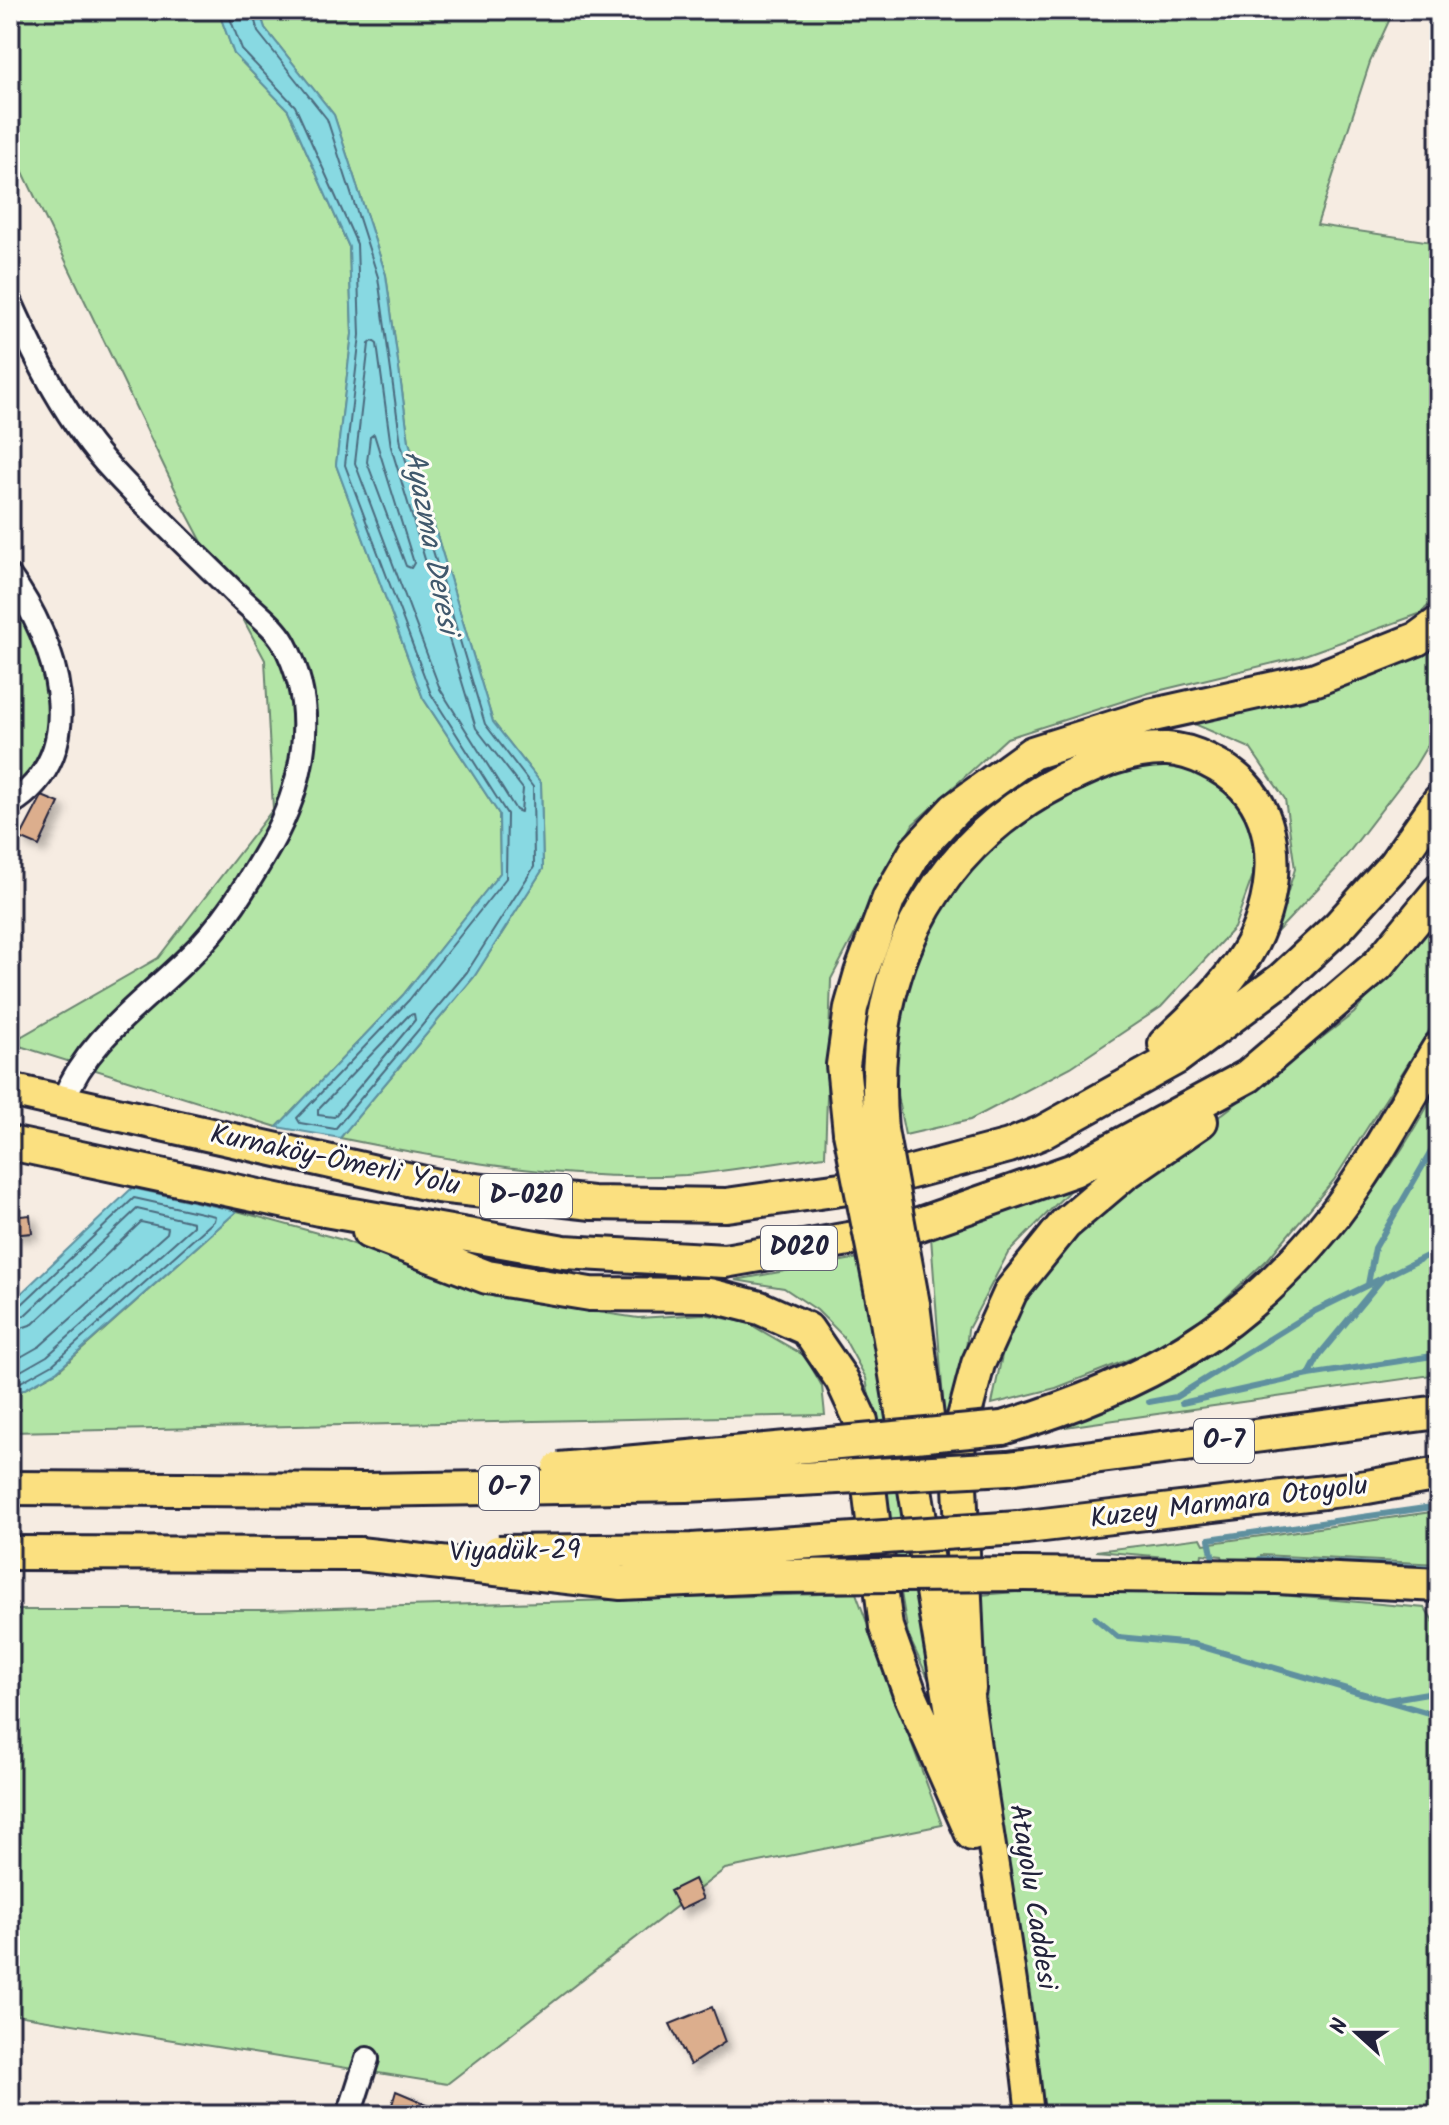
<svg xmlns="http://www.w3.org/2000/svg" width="1449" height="2125" viewBox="0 0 1449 2125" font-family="Kalam,sans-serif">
<defs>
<filter id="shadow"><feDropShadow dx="6" dy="6" stdDeviation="4" flood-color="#0004"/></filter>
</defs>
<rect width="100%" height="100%" fill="#f6ece2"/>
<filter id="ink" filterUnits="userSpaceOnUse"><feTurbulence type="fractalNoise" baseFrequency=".0125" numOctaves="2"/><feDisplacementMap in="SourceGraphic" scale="16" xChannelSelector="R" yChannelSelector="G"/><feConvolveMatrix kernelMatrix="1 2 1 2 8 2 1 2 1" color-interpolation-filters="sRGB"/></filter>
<g filter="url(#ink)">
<path fill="#b3e5a6" stroke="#6a8470" stroke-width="2" d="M 10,10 L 218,10 L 234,54 L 288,110 L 349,247 L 352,334 L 336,465 L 423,698 L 499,814 L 500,873 L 403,995 L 277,1127 L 10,1043 L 158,958 L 273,809 L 265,660 L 185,510 L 12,149 Z
M 259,10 L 1394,10 L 1370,62 L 1317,225 L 1439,243 L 1439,596 L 1419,614 L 1299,657 L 1149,693 L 1007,738 L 913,824 L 831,979 L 825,1156 C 779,1162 732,1171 686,1175 C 571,1182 452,1161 340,1138 L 474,977 L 543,869 L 541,783 L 493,722 L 409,442 L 386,275 L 334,115 L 265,28 Z
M 10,610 L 16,613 L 41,649 L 52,709 L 49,750 L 26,782 L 10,791 Z
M 1439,637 L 1439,726 L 1415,766 L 1336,869 L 1274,935 L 1295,869 L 1285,799 L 1250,748 L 1183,719 L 1299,702 L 1410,659 Z
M 1150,763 L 1206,774 L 1245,805 L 1257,864 L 1234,928 L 1161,1007 L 1071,1067 L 970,1120 L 905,1135 L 891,1066 L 922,915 L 997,830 L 1069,786 Z
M 1439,912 L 1439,1015 L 1334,1180 L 1268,1259 L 1211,1312 L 1150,1351 L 1056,1388 L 992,1404 L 1008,1326 L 1059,1253 L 1114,1197 L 1354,1013 Z
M 1439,1085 L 1439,1374 L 1058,1428 C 1099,1411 1143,1396 1181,1372 C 1290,1305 1380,1198 1439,1085 Z
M 1083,1177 L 1008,1253 L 968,1329 L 951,1509 L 931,1237 Z
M 237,1211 L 343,1240 L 495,1297 L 638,1318 L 704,1314 L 748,1323 L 805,1356 L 822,1386 L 825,1415 L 10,1432 L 10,1397 L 58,1371 Z
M 859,1258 L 941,1706 L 908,1635 L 866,1378 L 843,1336 L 817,1310 L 784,1288 L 735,1280 Z
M 1439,1511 L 1439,1564 L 1261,1555 L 1260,1562 L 1224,1561 L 1222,1556 L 1202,1554 L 1201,1560 L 1096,1551 L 1201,1538 L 1204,1544 Z
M 1074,1587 L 1215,1589 L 1425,1608 L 1439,1630 L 1439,2115 L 1045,2115 L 991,1767 L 980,1595 Z
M 856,1593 L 942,1825 L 725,1869 L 447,2084 L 10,2014 L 10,1610 L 264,1610 Z"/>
<path fill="#88d9e2" stroke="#5f909f" stroke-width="2" d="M 218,10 L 259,10 L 265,28 L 334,115 L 386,275 L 409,442 L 493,722 L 541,783 L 543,869 L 474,977 L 340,1138 L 277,1127 L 403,995 L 500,873 L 499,814 L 423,698 L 336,465 L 352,334 L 349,247 L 288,110 L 234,54 Z
M 132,1188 L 237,1211 L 57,1371 L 10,1397 L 10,1304 Z"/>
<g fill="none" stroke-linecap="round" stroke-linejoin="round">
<path stroke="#4b6b7e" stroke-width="2" d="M 227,10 L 242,50 L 295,106 L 357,244 L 360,335 L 345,465 L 431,694 L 507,814 L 506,878 L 409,1000 L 297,1118 L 300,1123 L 335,1129 L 467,972 L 534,867 L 533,787 L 485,724 L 401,444 L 378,277 L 327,119 L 258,32 L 252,10
M 373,341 L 377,344 L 391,447 L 476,728 L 523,789 L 521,812 L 516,810 L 440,689 L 355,463 L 369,344 Z
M 374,434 L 414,563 L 411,568 L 406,566 L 367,462 L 370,437 Z
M 414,1014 L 415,1020 L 334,1117 L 318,1115 L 318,1110 L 409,1015 Z
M 10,1309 L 19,1307 L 134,1198 L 215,1216 L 214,1221 L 53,1364 L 10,1388
M 10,1320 L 25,1315 L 137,1209 L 193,1222 L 193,1226 L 47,1356 L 10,1377
M 10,1332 L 33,1324 L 141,1222 L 168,1228 L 167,1233 L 40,1346 L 10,1363"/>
<path stroke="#5f909f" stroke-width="6" d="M 1368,1284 L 1375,1248 L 1439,1138
M 1309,1375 L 1320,1354 L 1381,1280
M 1149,1402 L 1176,1397 L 1313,1312 L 1439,1250
M 1182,1403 L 1309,1375 L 1439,1355
M 1213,1559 L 1209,1539 L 1439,1506
M 1260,1559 L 1439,1568
M 1095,1618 L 1118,1637 L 1193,1644 L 1439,1716
M 1387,1700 L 1439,1691"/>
</g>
<path fill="#dcae8d" stroke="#22223b" stroke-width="2" filter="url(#shadow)" d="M 42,796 L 59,803 L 39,846 L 20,838 Z
M 30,1215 L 32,1233 L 10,1235 L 10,1217 Z
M 694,1879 L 703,1899 L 680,1910 L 670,1891 Z
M 712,2007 L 725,2042 L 690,2065 L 670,2024 Z
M 396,2091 L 453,2115 L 389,2115 Z"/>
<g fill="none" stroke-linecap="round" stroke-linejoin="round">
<g stroke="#22223b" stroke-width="28">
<path id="minor" d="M 10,301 C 37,361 68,423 113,471 C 153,514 196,554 237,595 C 252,610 274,625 284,643 C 319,708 305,783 270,845 C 247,885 223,925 189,957 C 143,1003 87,1039 63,1101
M 10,577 C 56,640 94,753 10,804
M 349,2115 L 367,2059"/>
</g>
<g stroke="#22223b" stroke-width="32">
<path id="major" d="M 969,1689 C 987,1831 1015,1972 1030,2115"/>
</g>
<g stroke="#22223b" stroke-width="38">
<path id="highway" d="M 10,1090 L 438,1186 L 592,1203 L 726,1205 L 855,1187 L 1009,1146 L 1043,1132 L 1176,1058 L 1282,979 L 1339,926 L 1394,865 L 1439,801
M 881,1130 C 867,979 926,849 1064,779 C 1097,763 1130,748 1167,749 C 1193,750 1225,767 1243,785 C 1285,828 1276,905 1246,954 C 1225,988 1194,1017 1165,1044
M 850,1132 L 843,1065 L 851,1008 L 861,973 L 889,898 L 916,851 L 955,809 L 1032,753 L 1149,716 L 1316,679 L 1417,639 L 1439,623
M 10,1143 L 319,1209 L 564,1252 L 725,1261 L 905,1229 L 1074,1170 L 1248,1076 L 1378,965 L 1439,891
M 369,1232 L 487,1277 L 590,1294 L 709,1295 L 760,1308 L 807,1329 L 842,1380 L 861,1421 L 886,1627 L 910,1694 L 972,1834
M 913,1304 L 930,1441
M 885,1309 L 964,1783
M 1002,1428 C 1143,1386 1242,1332 1335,1214 C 1374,1163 1405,1103 1439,1048
M 1008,1468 L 1439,1412
M 1018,1528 L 1367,1487 L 1439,1474
M 10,1553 L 359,1554
M 1025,1574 L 1277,1577 L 1439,1585
M 969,1689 L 958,1440 L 978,1364 L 1011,1291 L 1065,1224 L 1124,1174 L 1201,1121"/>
</g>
<use href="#minor" stroke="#fdfcf7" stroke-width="22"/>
<use href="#major" stroke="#fbe080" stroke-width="26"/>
<use href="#highway" stroke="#fbe080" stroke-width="32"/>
<g stroke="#22223b" stroke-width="38" stroke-linecap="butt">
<path id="highway-bridge" d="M 881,1130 L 913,1304
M 850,1132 L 885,1309
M 559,1469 L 1002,1428
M 10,1488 L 363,1490 L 686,1485 L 1008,1468
M 498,1552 L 692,1550 L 1018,1528
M 359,1554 L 621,1583 L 775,1576 L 1025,1574"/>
</g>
<use href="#highway-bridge" stroke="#fbe080" stroke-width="32"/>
</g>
</g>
<g text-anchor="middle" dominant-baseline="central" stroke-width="6" stroke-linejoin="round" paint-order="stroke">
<g fill="#fdfcf7" stroke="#646373" stroke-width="2">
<rect x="480" y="1174" width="92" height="44" rx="6"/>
<rect x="761" y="1226" width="76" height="44" rx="6"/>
<rect x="1194" y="1419" width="60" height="44" rx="6"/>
<rect x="479" y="1466" width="60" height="44" rx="6"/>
</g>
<g font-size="26" font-weight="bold" fill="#22223b">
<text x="526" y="1196">D-020</text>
<text x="799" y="1248">D020</text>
<text x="1224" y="1441">O-7</text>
<text x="509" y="1488">O-7</text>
</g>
<g font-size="28" fill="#22223b" stroke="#fdfcf7">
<text transform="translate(335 1161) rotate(12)">Kurnaköy-Ömerli Yolu</text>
<text transform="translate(1229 1503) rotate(-7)">Kuzey Marmara Otoyolu</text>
<text transform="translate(515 1552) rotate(-1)">Viyadük-29</text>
<text transform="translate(1032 1897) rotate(81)">Atayolu Caddesi</text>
</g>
<g font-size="30" font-style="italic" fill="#41596d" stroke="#fdfcf7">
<text transform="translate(430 542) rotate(79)">Ayazma Deresi</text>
</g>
</g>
<rect width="1449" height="2125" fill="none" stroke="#fdfcf7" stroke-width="40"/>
<rect x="20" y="20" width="1409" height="2085" fill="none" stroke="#22223b" stroke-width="3" filter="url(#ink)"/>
<g transform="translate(1357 2033) rotate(291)" stroke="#fdfcf7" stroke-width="6" paint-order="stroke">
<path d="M0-6L14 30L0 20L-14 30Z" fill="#22223b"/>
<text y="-12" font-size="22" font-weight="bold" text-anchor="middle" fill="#22223b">N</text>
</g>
</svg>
